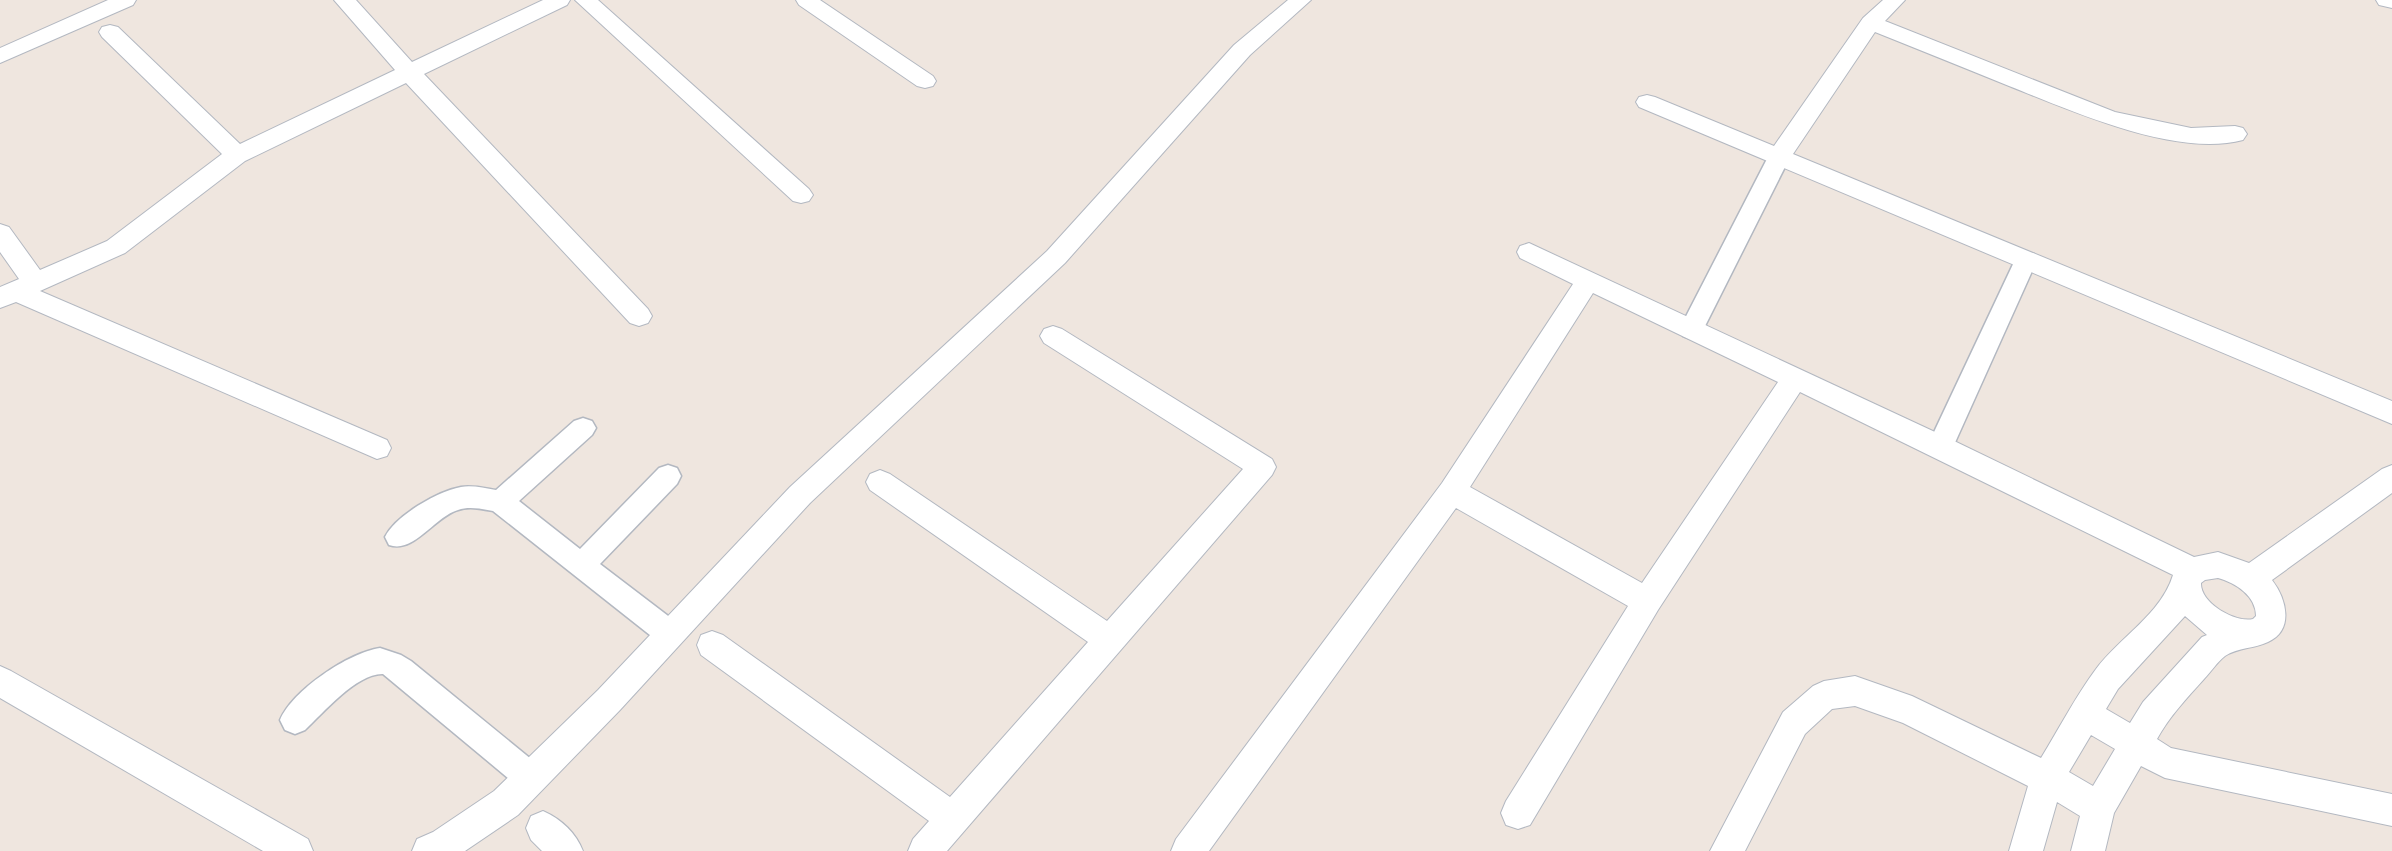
<svg xmlns="http://www.w3.org/2000/svg" width="2392" height="851" viewBox="0 0 2392 851" font-family="Karla,sans-serif">
<rect width="100%" height="100%" fill="#efe6df"/>
<g fill="none" stroke-linecap="round" stroke-linejoin="round">
<g stroke="#b3b8c1" stroke-width="3">
<path id="service" d="M 1779,150 L 1787,152 L 1790,157 L 1703,330 L 1699,336 L 1691,339 L 1683,336 L 1679,330 L 1768,157 L 1771,152 Z
M 2026,252 L 2034,254 L 2037,260 L 1953,447 L 1949,454 L 1940,457 L 1931,454 L 1927,447 L 2015,260 L 2018,254 Z
M 583,418 L 592,421 L 596,428 L 592,435 L 519,501 L 580,549 L 659,468 L 668,465 L 677,468 L 681,476 L 677,484 L 600,564 L 680,625 L 684,634 L 680,643 L 670,647 L 660,643 L 493,511 C 482,509 469,506 458,510 C 434,517 414,554 389,545 L 385,537 C 395,516 438,491 461,487 C 472,485 484,488 496,490 L 574,421 Z
M 380,648 L 401,655 L 411,661 L 542,768 L 546,778 L 542,788 L 531,793 L 520,788 L 383,674 C 357,673 323,713 305,730 L 295,734 L 285,730 L 280,720 C 293,690 348,653 380,648 Z"/>
</g>
<g stroke="#b3b8c1" stroke-width="2">
<path id="minor" d="M 108,0 L 136,0 L 133,5 L 0,63 L 0,48 Z
M 334,0 L 356,0 L 412,62 L 543,0 L 570,0 L 567,5 L 424,74 L 648,309 L 652,316 L 648,323 L 639,326 L 630,323 L 406,83 L 245,161 L 125,253 L 40,291 L 387,440 L 391,448 L 387,456 L 377,459 L 16,302 L 0,308 L 0,287 L 19,279 L 0,252 L 0,224 L 9,227 L 40,270 L 107,241 L 222,154 L 102,37 L 99,32 L 102,27 L 110,25 L 118,27 L 240,144 L 395,70 Z
M 575,0 L 598,0 L 809,189 L 813,195 L 809,201 L 801,203 L 793,201 Z
M 796,0 L 820,0 L 933,76 L 936,81 L 933,86 L 925,88 L 917,86 L 799,5 Z
M 1288,0 L 1311,0 L 1250,55 L 1065,263 L 810,503 L 620,710 L 518,815 L 465,851 L 412,851 L 417,839 L 433,832 L 494,791 L 598,690 L 790,487 L 1047,251 L 1234,45 Z
M 1883,0 L 1905,0 L 1885,21 L 2115,112 L 2191,128 L 2235,126 L 2243,128 L 2247,134 L 2243,140 C 2176,158 2072,111 2009,86 C 1965,68 1920,50 1875,32 L 1793,154 L 2392,401 L 2392,424 L 1639,107 L 1636,102 L 1639,97 L 1647,95 L 1655,97 L 1774,146 L 1863,18 Z
M 2376,0 L 2392,0 L 2392,8 L 2379,5 Z
M 1529,243 L 1950,439 L 2194,557 L 2218,552 L 2249,563 L 2382,469 L 2392,465 L 2392,493 L 2272,580 C 2286,598 2295,630 2268,642 C 2253,649 2239,647 2225,656 C 2217,662 2211,672 2204,679 C 2187,698 2169,717 2157,739 L 2171,748 L 2392,794 L 2392,826 L 2165,778 L 2141,766 L 2114,813 L 2105,851 L 2071,851 L 2080,816 L 2057,802 L 2043,851 L 2009,851 L 2028,786 L 1903,723 L 1855,706 L 1832,709 L 1805,734 L 1745,851 L 1710,851 L 1783,712 L 1813,686 L 1824,681 L 1855,676 L 1912,696 L 2041,758 C 2059,729 2075,697 2096,669 C 2120,637 2161,614 2173,575 L 1800,392 L 1658,610 L 1530,825 L 1518,829 L 1506,825 L 1501,813 L 1506,801 L 1628,606 L 1456,508 L 1209,851 L 1171,851 L 1176,839 L 1442,483 L 1573,284 L 1520,258 L 1517,252 L 1520,246 ZM 1593,293 L 1778,382 L 1642,583 L 1470,487 ZM 2218,578 C 2236,583 2256,596 2256,616 L 2253,619 C 2235,623 2200,603 2201,583 L 2205,580 ZM 2185,616 L 2207,635 L 2202,637 L 2143,702 L 2130,723 L 2106,709 L 2118,689 ZM 2091,735 L 2115,749 L 2093,786 L 2069,772 Z
M 1053,326 L 1062,329 L 1272,459 L 1276,467 L 1272,475 L 947,851 L 908,851 L 913,839 L 929,821 L 701,655 L 697,645 L 701,635 L 712,631 L 723,635 L 950,797 L 1088,642 L 870,490 L 866,482 L 870,474 L 880,470 L 890,474 L 1107,621 L 1243,469 L 1044,343 L 1040,336 L 1044,329 Z
M 0,666 L 11,671 L 308,839 L 313,851 L 263,851 L 0,698 Z
M 543,811 C 561,819 576,833 583,851 L 542,851 L 531,840 L 526,828 L 531,816 Z"/>
</g>
<use href="#service" fill="#fff" fill-rule="evenodd"/>
<use href="#minor" fill="#fff" fill-rule="evenodd"/>
</g>
</svg>
